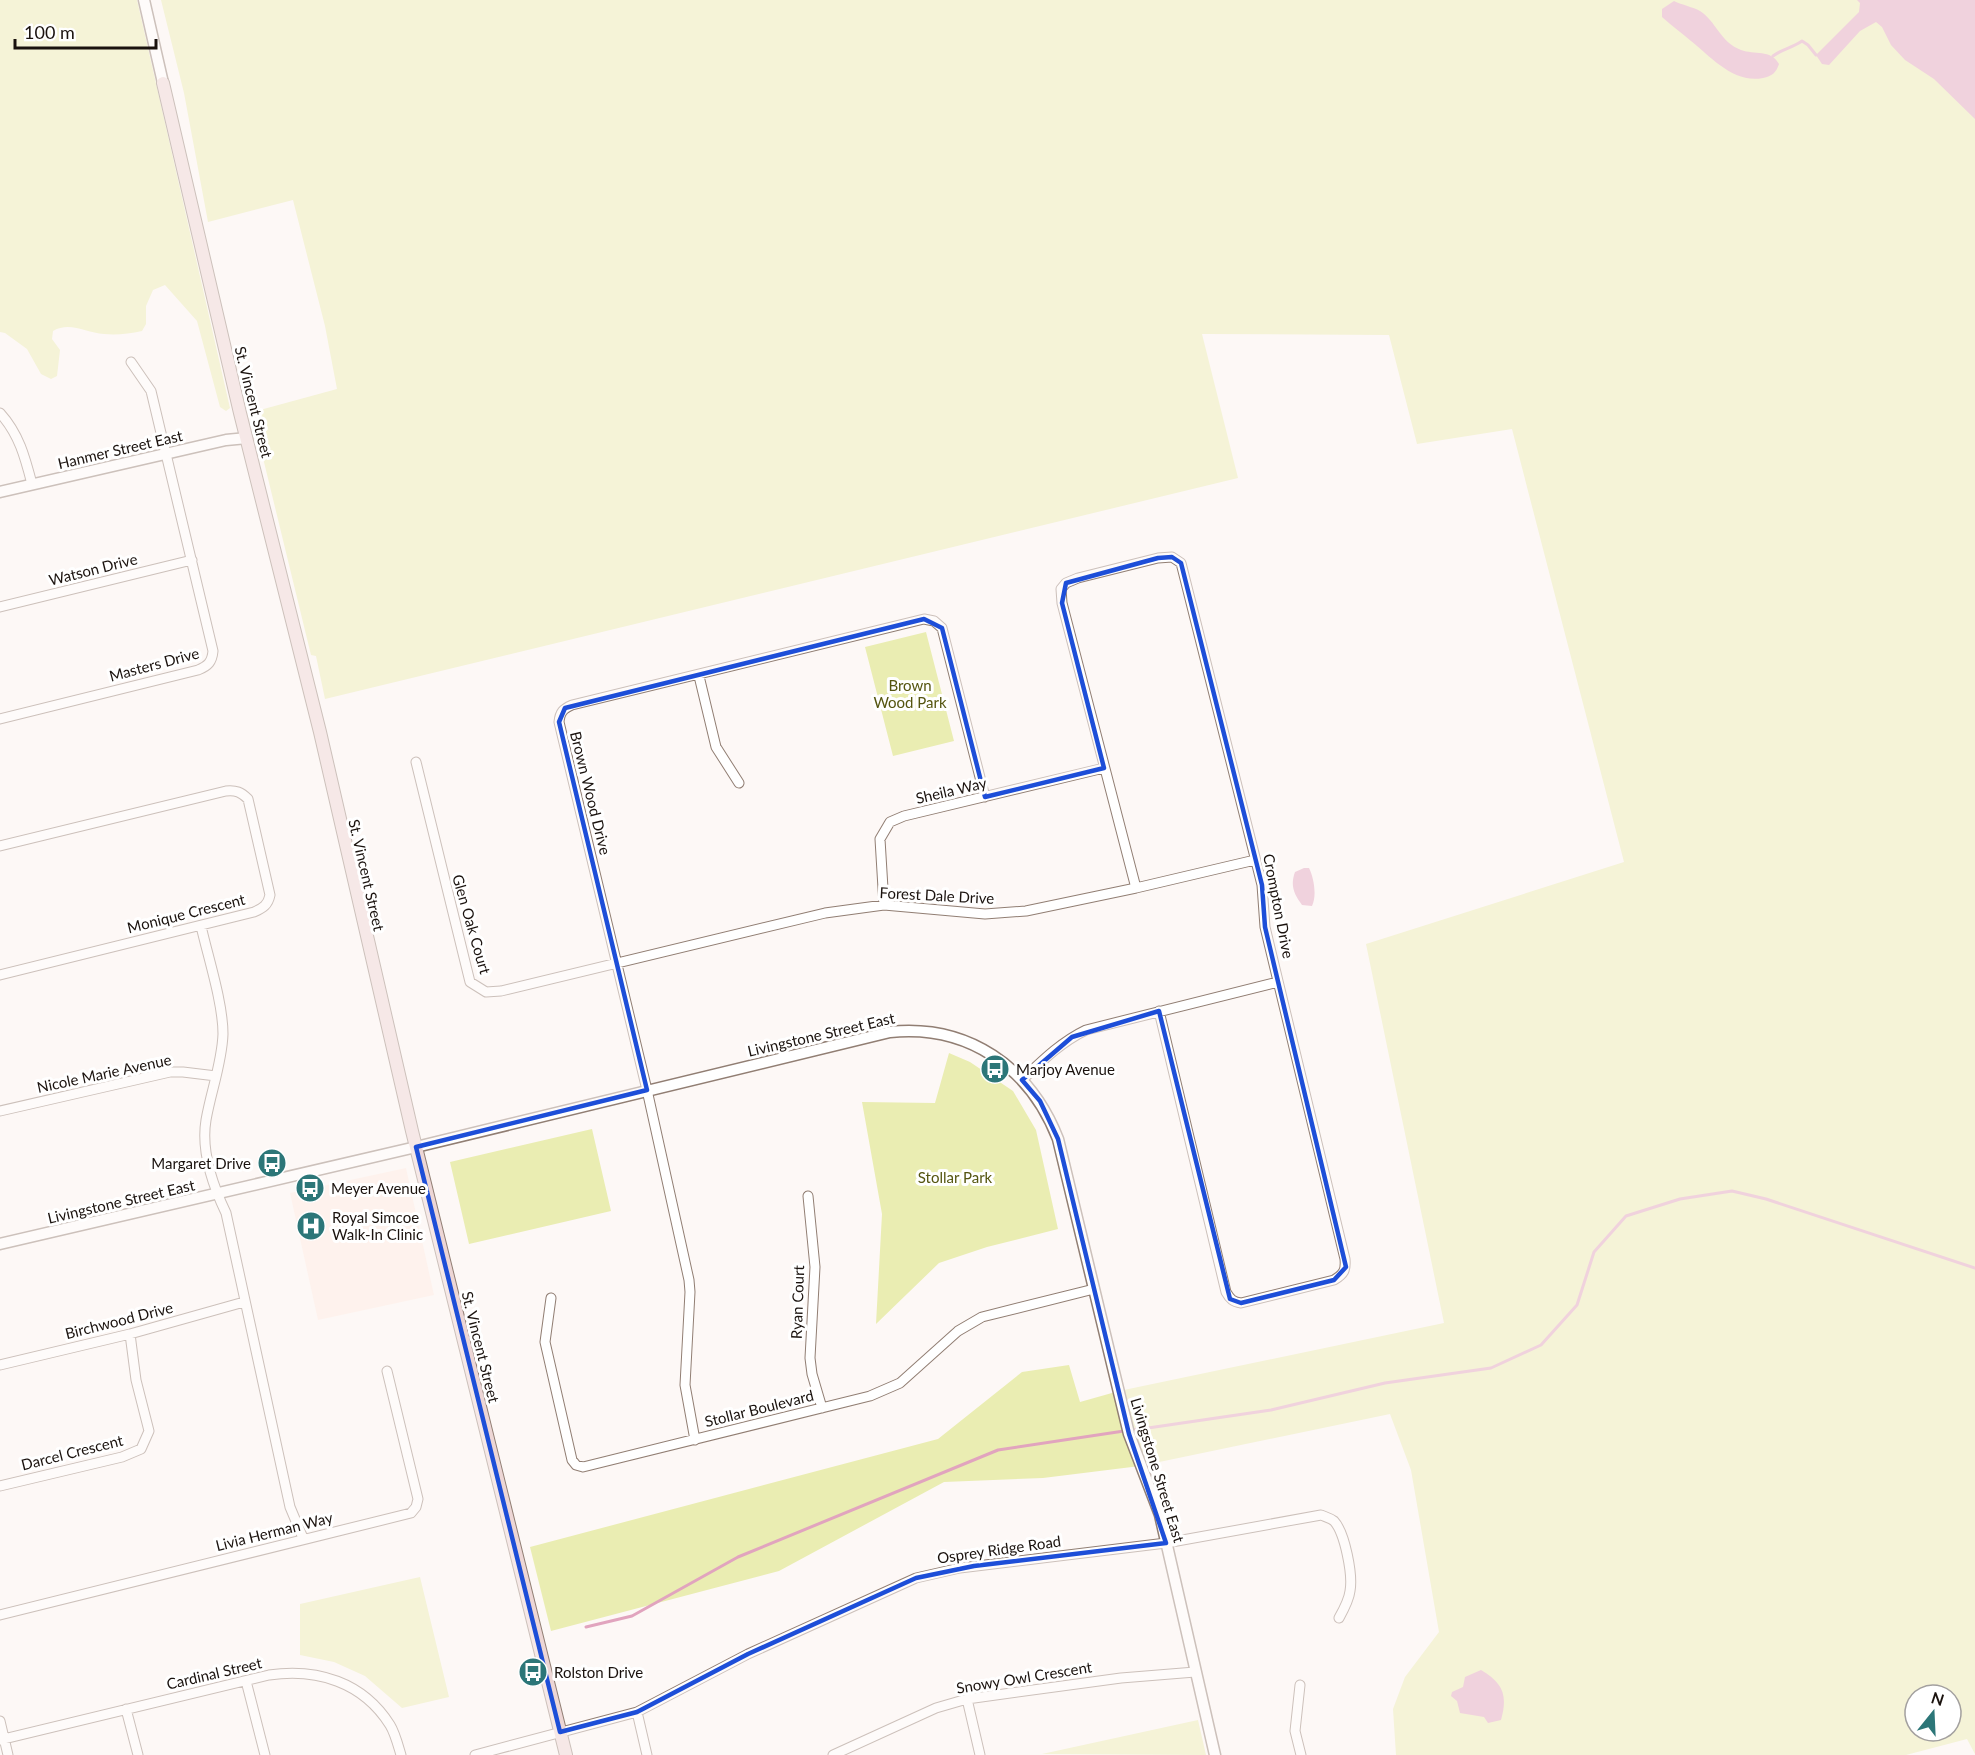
<svg xmlns="http://www.w3.org/2000/svg" width="1975" height="1755" viewBox="0 0 1975 1755" font-family="Lato,sans-serif">
<rect width="100%" height="100%" fill="#fdf8f6"/>
<path fill="#feece2" d="M 406,1168 L 434,1295 L 318,1320 L 290,1193 Z"/>
<path fill="#eaedb2" fill-rule="evenodd" d="M 0,0 L 137,0 L 230,408 L 226,411 L 220,407 L 197,321 L 165,285 L 153,290 L 146,306 L 146,324 L 142,331 C 129,334 116,335 104,334 C 86,333 70,321 53,331 L 52,339 L 60,350 L 57,376 L 51,379 L 41,374 L 27,349 L 5,333 L 0,332 Z
M 161,0 L 1975,0 L 1975,1754 L 1967,1739 L 1906,1755 L 1396,1755 L 1393,1709 L 1405,1677 L 1439,1632 L 1411,1470 L 1390,1414 L 1140,1466 L 1043,1478 L 944,1482 L 779,1571 L 551,1631 L 530,1547 L 938,1439 L 1022,1372 L 1069,1365 L 1080,1402 L 1119,1391 L 1444,1323 L 1366,944 L 1624,862 L 1512,429 L 1417,444 L 1389,335 L 1202,334 L 1238,478 L 325,699 L 316,656 L 311,655 L 263,458 L 268,446 L 260,410 L 337,389 L 325,326 L 293,200 L 208,222 L 184,93 ZM 1915,1695 L 1951,1695 L 1951,1731 L 1915,1731 Z
M 926,632 L 954,741 L 893,756 L 865,647 Z
M 949,1053 L 970,1062 L 1013,1091 L 1036,1130 L 1058,1229 L 987,1247 L 939,1263 L 876,1324 L 882,1214 L 862,1102 L 935,1103 Z
M 592,1129 L 611,1211 L 469,1244 L 450,1162 Z
M 420,1577 L 449,1697 L 402,1708 L 365,1676 L 334,1662 L 300,1655 L 300,1604 Z
M 1198,1720 L 1206,1755 L 1042,1754 Z"/>
<path fill="#e1a4be" d="M 1857,0 L 1975,0 L 1975,119 L 1934,79 L 1905,60 L 1891,45 L 1882,27 L 1876,22 L 1860,31 L 1829,65 L 1822,64 L 1816,55 L 1859,12 L 1860,3 Z
M 1674,1 C 1682,5 1693,7 1700,11 C 1716,21 1720,42 1741,50 C 1754,55 1771,49 1779,64 C 1776,73 1772,76 1763,78 C 1734,84 1711,57 1691,41 C 1682,33 1672,26 1662,17 L 1662,9 Z
M 1304,868 L 1309,868 C 1314,878 1317,896 1312,906 L 1302,905 C 1294,894 1290,886 1295,872 Z
M 1481,1670 C 1503,1683 1508,1695 1501,1720 L 1488,1723 L 1484,1717 L 1460,1713 L 1457,1701 L 1451,1696 L 1452,1692 L 1463,1687 L 1465,1677 Z"/>
<g fill="none" stroke-linecap="round" stroke-linejoin="round">
<path stroke="#e1a4be" stroke-width="3" d="M 1773,56 C 1782,49 1792,48 1802,41 L 1808,45 L 1816,55
M 1148,1428 L 1271,1410 L 1385,1383 L 1491,1368 L 1541,1345 L 1577,1305 L 1594,1252 L 1626,1216 L 1680,1199 L 1732,1191 L 1766,1199 L 1975,1268
M 1131,1430 L 1138,1429
M 586,1627 L 632,1616 L 738,1557 L 998,1450 L 1124,1431"/>
<g stroke="#917e73" stroke-width="11">
<path id="minor" d="M 0,413 C 19,434 25,457 32,484
M 0,607 L 192,560
M 699,676 L 716,747 L 739,783
M 0,719 L 198,670 C 208,666 212,662 213,651 L 151,391 L 131,362
M 416,762 L 470,982 L 486,992 L 501,991 L 825,913 L 884,905 L 985,914 L 1026,911 L 1136,888 L 1255,860
M 0,846 L 226,791 C 236,790 241,792 248,799 L 270,895 C 268,905 263,908 254,912 L 0,975
M 1136,888 L 1062,603 L 1061,589 L 1066,583 L 1078,578 L 1158,558 L 1172,557 L 1181,563 L 1262,885 L 1265,927 L 1345,1259 C 1346,1270 1344,1274 1334,1280 L 1241,1303 C 1233,1302 1230,1299 1226,1292 L 1159,1011
M 884,905 L 880,839 L 890,822 L 904,816 L 1104,768
M 201,926 C 208,957 223,1003 223,1034 C 222,1063 211,1091 206,1120 C 201,1150 213,1186 226,1213 L 290,1507 L 303,1538
M 1022,1080 C 1042,1061 1061,1042 1086,1030 L 1278,982
M 0,1111 L 170,1072 L 183,1072 L 216,1076
M 808,1196 L 815,1267 L 810,1358 L 812,1374 L 822,1408
M 551,1298 L 545,1342 L 572,1460 L 576,1465 L 583,1467 L 870,1396 L 900,1383 L 958,1331 L 982,1317 L 1094,1289
M 0,1365 L 130,1334 L 244,1302
M 695,1440 L 685,1385 L 690,1292 L 689,1280 L 647,1090 L 559,722 C 560,712 563,709 572,705 L 924,619 L 934,621 L 942,628 L 985,797
M 0,1486 L 122,1457 L 141,1449 L 149,1431 L 136,1380 L 130,1334
M 0,1615 L 411,1513 L 416,1507 L 418,1499 L 387,1371
M 246,1681 L 265,1755
M 1300,1685 L 1295,1731 L 1301,1755
M 967,1699 L 980,1755
M 126,1709 L 138,1755
M 637,1712 L 647,1755
M 0,1721 L 8,1755
M 0,1740 L 269,1675 C 317,1668 363,1682 390,1725 C 395,1733 398,1745 401,1755
M 475,1755 L 637,1712 L 748,1654 L 916,1578 L 960,1568 L 1166,1543 L 1321,1515 C 1326,1517 1330,1518 1334,1521 C 1345,1533 1353,1575 1350,1591 C 1349,1600 1344,1609 1339,1618
M 833,1755 L 936,1708 L 967,1699 L 1121,1678 L 1195,1672"/>
</g>
<g stroke="#917e73" stroke-width="13">
<path id="tertiary" d="M 144,0 L 163,83
M 0,492 L 226,440 L 247,438
M 0,1244 L 416,1147 L 890,1032 C 968,1024 1030,1067 1058,1139 L 1129,1434 L 1160,1515 L 1215,1755"/>
</g>
<g stroke="#917e73" stroke-width="14">
<path id="secondary" d="M 163,83 L 240,413 L 320,732 L 412,1131 L 566,1755"/>
</g>
<use href="#minor" stroke="#fff" stroke-width="9"/>
<use href="#tertiary" stroke="#fff" stroke-width="10"/>
<use href="#secondary" stroke="#edd6d5" stroke-width="12"/>
</g>
<path d="M0 0H1975V1755H0ZM 1172,557 L 1181,563 L 1262,885 L 1265,927 L 1346,1267 L 1334,1280 L 1241,1303 L 1230,1299 L 1159,1011 L 1072,1037 L 1022,1080 L 1040,1101 L 1058,1139 L 1129,1434 L 1166,1543 L 974,1566 L 916,1578 L 748,1654 L 637,1712 L 560,1732 L 416,1147 L 647,1090 L 559,722 L 565,708 L 924,619 L 942,628 L 985,797 L 1104,768 L 1062,603 L 1066,583 L 1158,558 Z" fill="#fdf8f6" fill-opacity=".55" fill-rule="evenodd"/>
<path fill="none" stroke="#1d4ed8" stroke-width="4.5" stroke-linejoin="round" d="M 1172,557 L 1181,563 L 1262,885 L 1265,927 L 1346,1267 L 1334,1280 L 1241,1303 L 1230,1299 L 1159,1011 L 1072,1037 L 1022,1080 L 1040,1101 L 1058,1139 L 1129,1434 L 1166,1543 L 974,1566 L 916,1578 L 748,1654 L 637,1712 L 560,1732 L 416,1147 L 647,1090 L 559,722 L 565,708 L 924,619 L 942,628 L 985,797 L 1104,768 L 1062,603 L 1066,583 L 1158,558 Z"/>
<defs>
<g id="bus-disc" transform="scale(1.5)"><circle r="9.5" fill="#2c7678" stroke="#fff"/><path d="M-5-6H5V4H4V6H2V4H-2V6H-4V4H-5ZM-3.5-4V0h7V-4ZM-3.5 1.2v1.5H-2V1.2ZM2 1.2v1.5H3.5V1.2Z" fill="#fff"/></g>
<g id="hospital-disc" transform="scale(1.5)"><circle r="9.5" fill="#2c7678" stroke="#fff"/><path d="M-5-5h3v3.5h4V-5h3V5h-3V1.5h-4V5h-3Z" fill="#fff"/></g>
</defs>
<g fill-rule="evenodd">
<use href="#bus-disc" x="995" y="1069"/>
<use href="#bus-disc" x="272" y="1163"/>
<use href="#bus-disc" x="310" y="1188"/>
<use href="#hospital-disc" x="311" y="1226"/>
<use href="#bus-disc" x="533" y="1672"/>
</g>
<g text-anchor="middle" dominant-baseline="central" stroke-width="6" stroke-linejoin="round" paint-order="stroke">
<g font-size="15" fill="#1a120e" stroke="#fff">
<text transform="translate(254 402) rotate(76)">St. Vincent Street</text>
<text transform="translate(120 449) rotate(-13)">Hanmer Street East</text>
<text transform="translate(93 569) rotate(-14)">Watson Drive</text>
<text transform="translate(154 664) rotate(-15)">Masters Drive</text>
<text transform="translate(951 790) rotate(-13)">Sheila Way</text>
<text transform="translate(591 793) rotate(76)">Brown Wood Drive</text>
<text transform="translate(367 875) rotate(77)">St. Vincent Street</text>
<text transform="translate(937 895) rotate(3)">Forest Dale Drive</text>
<text transform="translate(1279 906) rotate(79)">Crompton Drive</text>
<text transform="translate(186 913) rotate(-14)">Monique Crescent</text>
<text transform="translate(472 924) rotate(74)">Glen Oak Court</text>
<text transform="translate(821 1034) rotate(-13)">Livingstone Street East</text>
<text transform="translate(104 1073) rotate(-12)">Nicole Marie Avenue</text>
<text transform="translate(121 1201) rotate(-13)">Livingstone Street East</text>
<text transform="translate(797 1302) rotate(-88)">Ryan Court</text>
<text transform="translate(119 1320) rotate(-14)">Birchwood Drive</text>
<text transform="translate(481 1347) rotate(76)">St. Vincent Street</text>
<text transform="translate(759 1408) rotate(-14)">Stollar Boulevard</text>
<text transform="translate(72 1452) rotate(-14)">Darcel Crescent</text>
<text transform="translate(1158 1470) rotate(73)">Livingstone Street East</text>
<text transform="translate(274 1531) rotate(-14)">Livia Herman Way</text>
<text transform="translate(999 1549) rotate(-8)">Osprey Ridge Road</text>
<text transform="translate(214 1673) rotate(-13)">Cardinal Street</text>
<text transform="translate(1024 1677) rotate(-9)">Snowy Owl Crescent</text>
</g>
<g font-size="15" fill="#555510" stroke="#fff">
<text x="910" y="685">Brown<tspan x="910" dy="17">Wood Park</tspan></text>
<text x="955" y="1177">Stollar Park</text>
</g>
<g font-size="15" fill="#1a120e" stroke="#fff" text-anchor="start">
<text x="1016" y="1069">Marjoy Avenue</text>
<text x="251" y="1163" text-anchor="end">Margaret Drive</text>
<text x="331" y="1188">Meyer Avenue</text>
<text x="332" y="1217">Royal Simcoe<tspan x="332" dy="17">Walk-In Clinic</tspan></text>
<text x="554" y="1672">Rolston Drive</text>
</g>
</g>
<g transform="translate(1933 1713) rotate(18)"><circle r="28" fill="#ffffff" stroke="#a3a09f" stroke-width="1.5"/>
<path d="M0-4.5L10 22L0 15L-10 22Z" fill="#2c7678"/>
<text y="-9" font-size="16" font-weight="bold" text-anchor="middle" fill="#1a120e">N</text>
</g>
<path d="M15 39v9h141v-9" fill="none" stroke="#1a120e" stroke-width="3"/>
<text x="24" y="39" font-size="18" fill="#1a120e" stroke="#ffffff" stroke-width="4.5" paint-order="stroke">100 m</text>
</svg>
